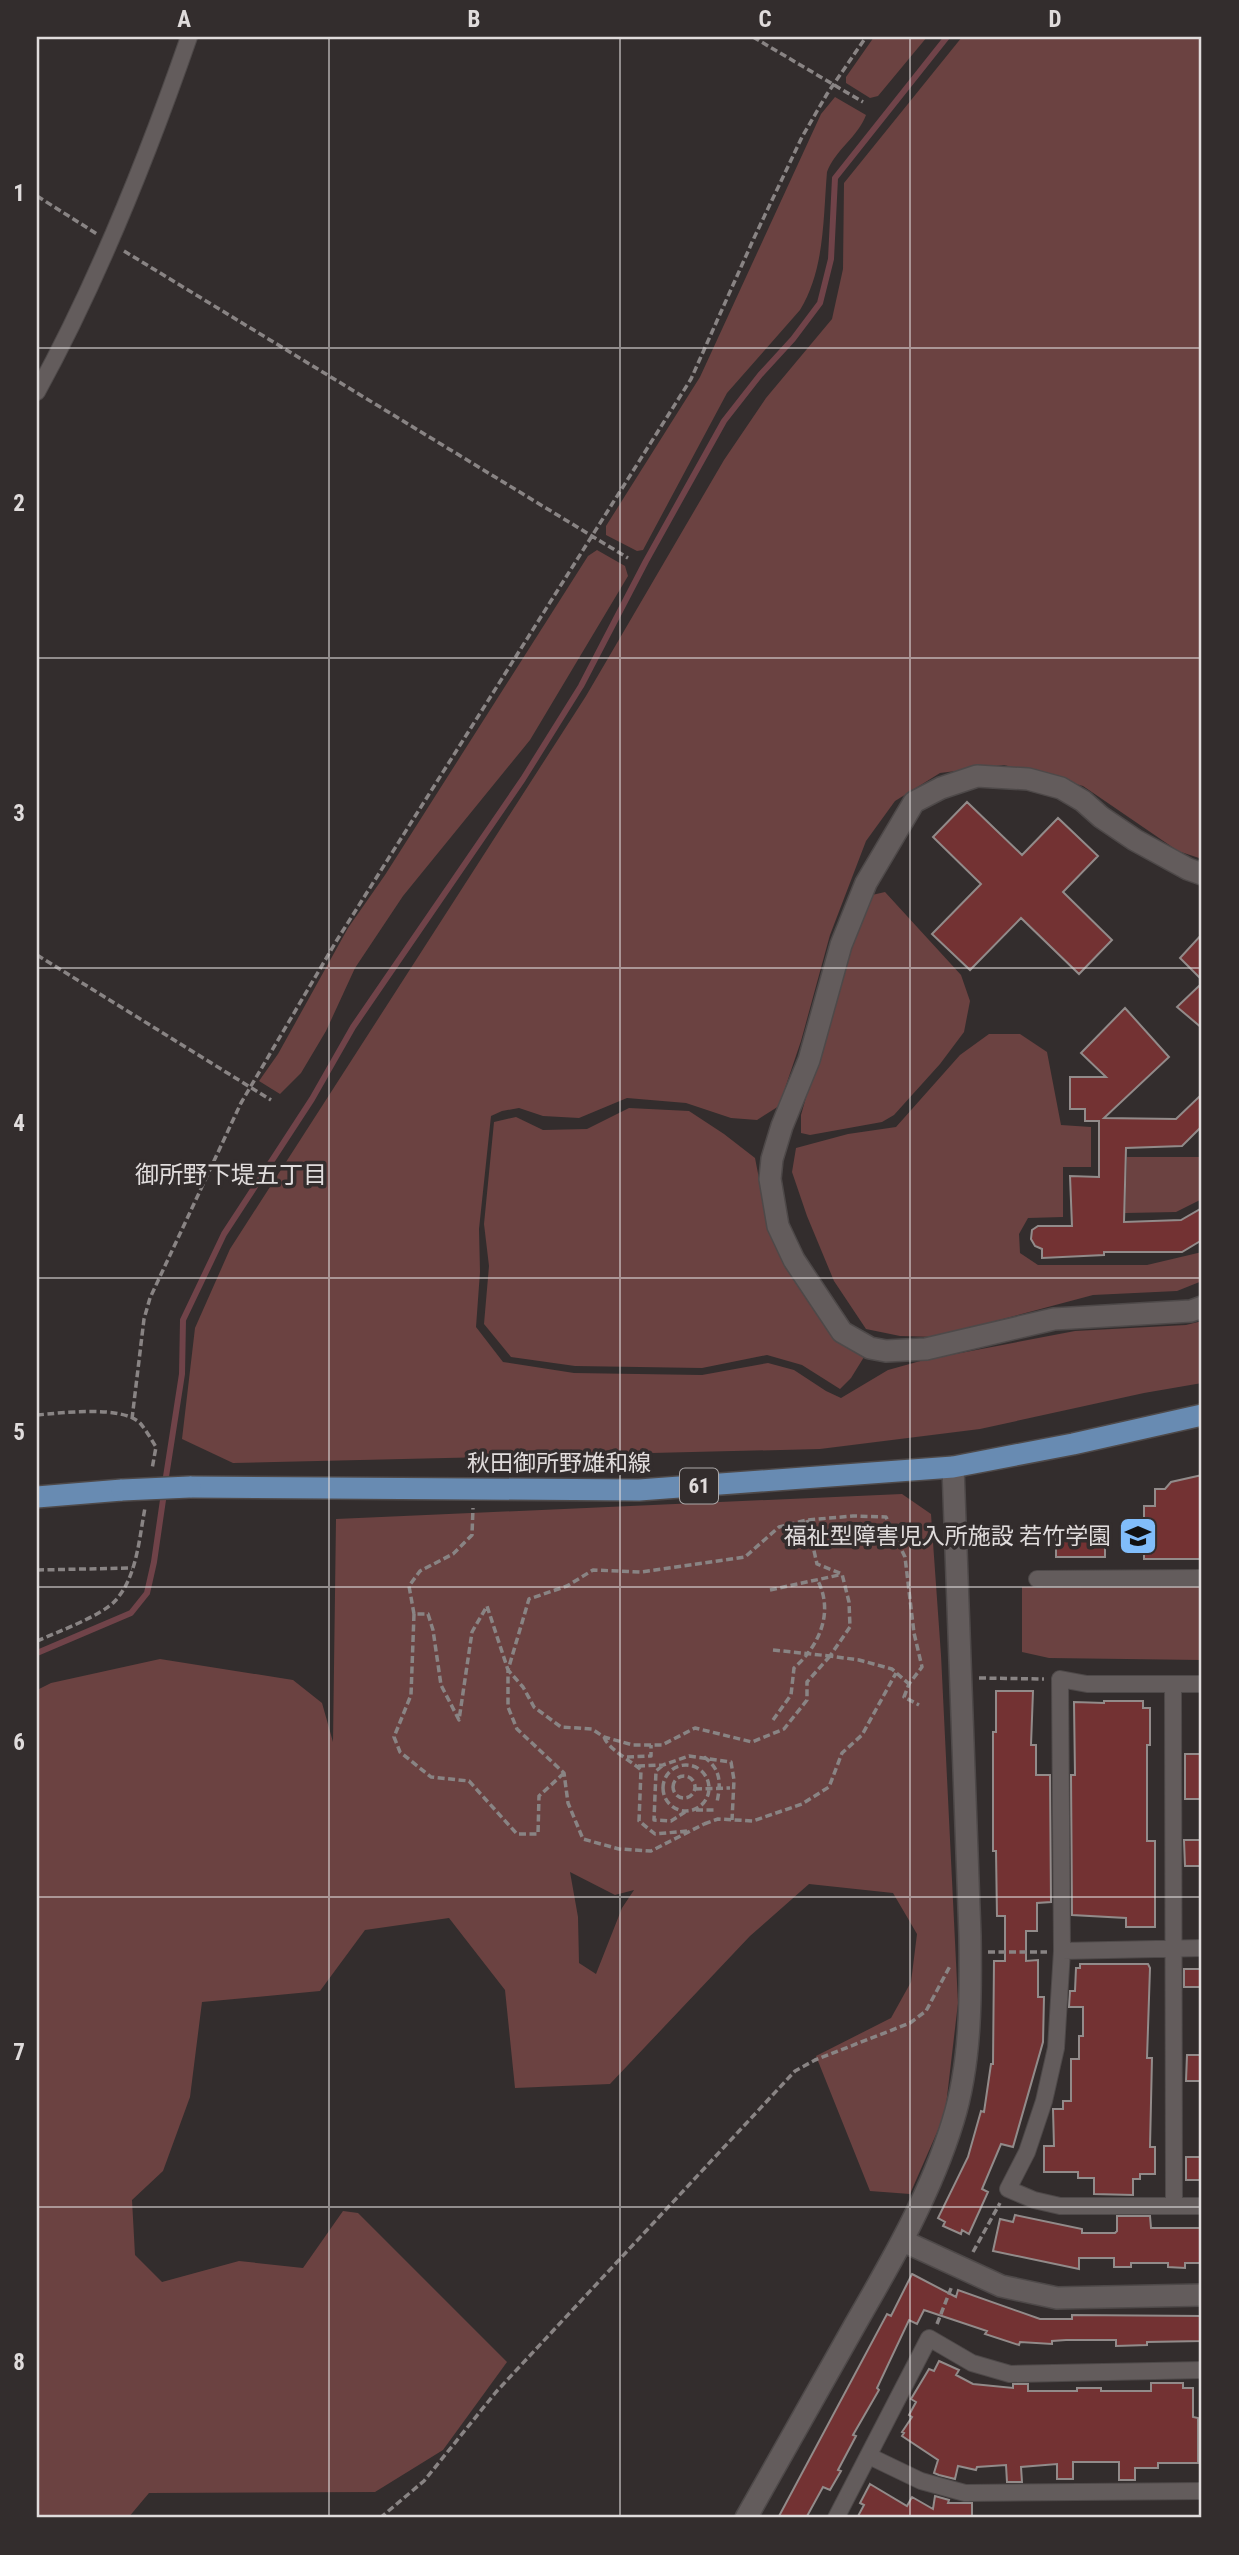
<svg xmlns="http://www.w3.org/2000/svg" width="1239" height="2555" viewBox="0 0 1239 2555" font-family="'Roboto Condensed','Noto Sans JP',sans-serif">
<rect width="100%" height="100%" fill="#332d2d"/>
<path fill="#6b4241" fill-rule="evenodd" d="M 874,37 L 927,37 L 878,96 L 870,98 L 846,83 L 846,77 Z
M 962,37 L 1202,37 L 1202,859 L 1178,851 L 1083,786 L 1004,765 L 940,773 L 895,801 L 866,841 L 830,935 L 801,1041 L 779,1106 L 757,1120 L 731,1118 L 686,1103 L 627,1098 L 579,1118 L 543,1116 L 519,1108 L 502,1111 L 491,1116 L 479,1229 L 480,1272 L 476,1327 L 503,1362 L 574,1373 L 702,1375 L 768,1363 L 794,1370 L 826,1391 L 841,1398 L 888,1370 L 924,1360 L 1075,1331 L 1186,1325 L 1202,1321 L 1202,1383 L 1144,1393 L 980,1429 L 820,1449 L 233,1463 L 182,1439 L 195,1328 L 230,1249 L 586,696 L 724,460 L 766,398 L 832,319 L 843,269 L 844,183 Z
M 835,97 L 866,115 C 858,137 835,150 827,172 C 823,219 825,269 800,310 L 727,393 L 643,550 L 637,551 L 606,535 L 606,526 L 700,377 L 821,114 Z
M 597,550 L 625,566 L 628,576 L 530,740 L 403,896 L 355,968 L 326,1031 L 301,1073 L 280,1094 L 259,1081 L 278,1054 L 348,928 L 385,875 L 588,556 Z
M 885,892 L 961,975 L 970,1001 L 964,1032 L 940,1064 L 894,1115 L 882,1122 L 810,1135 L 801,1133 L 801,1115 L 846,957 L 872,895 Z
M 989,1034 L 1020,1034 L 1047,1052 L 1061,1125 L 1091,1127 L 1091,1167 L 1063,1167 L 1063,1217 L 1028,1218 L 1019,1234 L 1020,1253 L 1038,1265 L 1147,1265 L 1202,1252 L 1202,1281 L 1177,1291 L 1093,1295 L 936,1337 L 900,1336 L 866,1329 L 834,1281 L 807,1216 L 792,1172 L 796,1148 L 848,1134 L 896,1127 L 960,1055 Z
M 629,1108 L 689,1111 L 724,1134 L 755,1158 L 770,1235 L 809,1302 L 834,1335 L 864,1357 L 851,1378 L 840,1389 L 802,1365 L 767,1355 L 702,1368 L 575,1366 L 511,1357 L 484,1324 L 489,1266 L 484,1224 L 494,1122 L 516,1117 L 543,1130 L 587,1129 Z
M 1202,1153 L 1202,1199 L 1176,1212 L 1125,1213 L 1127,1157 L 1199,1157 Z
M 902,1494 L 931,1514 L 941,1655 L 958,2003 L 945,2114 L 910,2194 L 870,2191 L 816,2056 L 891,2018 L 911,1982 L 917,1934 L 893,1893 L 809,1884 L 750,1936 L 610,2084 L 515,2088 L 505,1990 L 449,1918 L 365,1930 L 320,1991 L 202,2002 L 190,2097 L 163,2171 L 132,2200 L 135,2255 L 162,2282 L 239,2261 L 303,2268 L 343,2211 L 358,2213 L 507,2362 L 443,2450 L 375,2492 L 149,2493 L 128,2518 L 37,2518 L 37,1690 L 51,1683 L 160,1659 L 293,1680 L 322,1703 L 333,1742 L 336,1519 ZM 570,1872 L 615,1895 L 634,1890 L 622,1908 L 596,1974 L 579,1963 L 578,1917 Z
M 1202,1586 L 1202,1660 L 1049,1658 L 1022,1652 L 1022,1587 Z"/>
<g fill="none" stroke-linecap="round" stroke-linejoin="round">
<path stroke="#704349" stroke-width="6" d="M 165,1483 L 182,1374 L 183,1320 L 224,1234 L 312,1099 L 353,1027 L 523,779 L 581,686 L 646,561 L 724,421 L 760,375 L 793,339 L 820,303 L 831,259 L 835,178 L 947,37
M 37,1653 L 131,1613 L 147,1593 L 154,1562 L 164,1493"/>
</g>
<path fill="#733233" stroke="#928b8a" stroke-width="2" d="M 967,802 L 1022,855 L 1058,818 L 1098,856 L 1063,892 L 1112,940 L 1079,974 L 1021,918 L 970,970 L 932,934 L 981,884 L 933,837 Z
M 1202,934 L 1202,980 L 1180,958 Z
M 1202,983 L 1202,1028 L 1177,1007 Z
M 1125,1008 L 1169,1057 L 1104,1118 L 1176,1119 L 1202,1094 L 1202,1126 L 1182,1146 L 1126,1148 L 1124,1222 L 1181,1220 L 1202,1208 L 1202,1240 L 1182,1252 L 1104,1252 L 1104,1255 L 1042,1258 L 1042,1249 L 1035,1246 L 1031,1239 L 1032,1230 L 1038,1226 L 1072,1226 L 1070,1176 L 1099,1177 L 1099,1121 L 1085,1121 L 1085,1109 L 1070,1109 L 1070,1077 L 1106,1077 L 1081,1053 Z
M 1202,1475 L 1202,1559 L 1144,1559 L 1144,1506 L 1155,1506 L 1155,1489 L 1165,1489 L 1171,1482 Z
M 1056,1529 L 1105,1529 L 1105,1557 L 1056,1557 Z
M 996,1691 L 1033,1691 L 1031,1745 L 1036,1745 L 1036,1775 L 1050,1775 L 1051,1902 L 1037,1903 L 1037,1931 L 1026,1931 L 1026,1961 L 1038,1960 L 1038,1997 L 1044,1997 L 1043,2042 L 1013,2147 L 1001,2144 L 982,2189 L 988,2192 L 969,2234 L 962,2230 L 961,2234 L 943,2226 L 945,2222 L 938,2218 L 968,2157 L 981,2111 L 984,2112 L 991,2064 L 993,2064 L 994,1961 L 1005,1961 L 1005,1916 L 997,1916 L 996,1851 L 993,1851 L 993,1732 L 996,1732 Z
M 1104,1701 L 1143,1701 L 1143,1708 L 1150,1708 L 1150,1745 L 1147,1745 L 1147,1841 L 1155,1841 L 1155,1927 L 1126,1927 L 1126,1918 L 1072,1915 L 1071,1775 L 1075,1775 L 1074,1702 L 1104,1703 Z
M 1185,1754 L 1202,1754 L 1202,1799 L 1185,1799 Z
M 1184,1840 L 1202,1840 L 1202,1866 L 1185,1866 Z
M 1080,1964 L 1148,1964 L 1150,1968 L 1147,2058 L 1152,2058 L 1150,2147 L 1155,2147 L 1155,2174 L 1140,2174 L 1140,2179 L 1133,2179 L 1133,2195 L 1094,2194 L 1094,2178 L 1078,2178 L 1078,2172 L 1044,2172 L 1044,2146 L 1054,2146 L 1053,2109 L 1063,2109 L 1063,2101 L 1071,2101 L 1071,2059 L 1079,2059 L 1079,2036 L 1083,2036 L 1083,2007 L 1069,2007 L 1070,1991 L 1075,1991 L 1076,1968 L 1080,1968 Z
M 1184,1969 L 1202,1969 L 1202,1987 L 1184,1987 Z
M 1187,2055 L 1202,2055 L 1202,2081 L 1186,2081 Z
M 1186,2157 L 1202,2157 L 1202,2180 L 1186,2180 Z
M 1015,2215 L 1082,2229 L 1082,2233 L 1115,2233 L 1117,2231 L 1117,2216 L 1150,2216 L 1151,2228 L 1202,2228 L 1202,2263 L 1185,2263 L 1185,2268 L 1168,2267 L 1168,2263 L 1131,2263 L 1131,2267 L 1114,2267 L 1114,2258 L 1079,2258 L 1079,2269 L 993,2251 L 1000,2219 L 1013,2222 Z
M 912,2274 L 956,2297 L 958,2290 L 1040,2319 L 1072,2319 L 1072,2315 L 1202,2316 L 1202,2341 L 1147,2342 L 1147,2345 L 1116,2346 L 1116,2340 L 1066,2340 L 1052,2341 L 1052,2344 L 1020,2342 L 1019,2345 L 985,2334 L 987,2331 L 924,2310 L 917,2324 L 909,2320 L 877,2388 L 879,2390 L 853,2435 L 856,2436 L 838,2470 L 841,2471 L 830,2490 L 823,2487 L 806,2518 L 778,2518 L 887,2314 L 891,2316 Z
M 939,2361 L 959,2370 L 956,2375 L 973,2384 L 1013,2388 L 1013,2384 L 1028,2384 L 1028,2391 L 1077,2391 L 1077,2388 L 1101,2388 L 1101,2391 L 1151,2391 L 1151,2383 L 1183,2383 L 1183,2388 L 1193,2388 L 1193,2417 L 1198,2418 L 1198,2463 L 1158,2463 L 1158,2468 L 1135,2468 L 1135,2480 L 1119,2480 L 1119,2462 L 1073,2462 L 1073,2479 L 1057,2479 L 1057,2464 L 1021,2467 L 1022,2482 L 1007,2482 L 1006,2465 L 977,2467 L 976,2470 L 958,2466 L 955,2479 L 939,2475 L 934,2473 L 938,2460 L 902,2436 L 904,2433 L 902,2432 L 912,2417 L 909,2415 L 916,2402 L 911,2399 L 929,2369 L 934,2371 Z
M 870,2484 L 907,2506 L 912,2497 L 933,2509 L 935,2496 L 949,2500 L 948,2503 L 972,2503 L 972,2518 L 857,2518 L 864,2505 L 860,2503 Z"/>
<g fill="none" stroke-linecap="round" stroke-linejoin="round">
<g stroke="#4e4949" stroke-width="18">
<path id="street" d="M 37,392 C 99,279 147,158 189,37
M 1037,1579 L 1202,1578
M 1202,1684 L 1087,1684 L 1060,1679 L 1062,1951 L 1056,2048 L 1044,2101 L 1027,2152 L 1008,2189 L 1034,2200 L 1060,2206 L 1202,2206
M 1173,1685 L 1174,2206
M 1062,1951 L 1202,1948
M 869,2456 L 921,2481 L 965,2493 L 1202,2491
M 836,2518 L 929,2338 L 972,2363 L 1010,2374 L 1202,2370"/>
</g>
<g stroke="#4e4949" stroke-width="24">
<path id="secondary" d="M 1202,874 L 1188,869 L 1135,840 L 1101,817 L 1083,801 L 1061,788 L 1028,779 L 977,776 L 941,788 L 914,802 L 866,883 L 841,945 L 809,1060 L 782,1126 L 772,1159 L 770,1179 L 778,1226 L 794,1260 L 842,1332 L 870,1348 L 886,1351 L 926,1349 L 1054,1319 L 1191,1311 L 1202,1307
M 903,2241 L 1001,2286 L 1057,2298 L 1202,2295
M 746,2518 C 783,2453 820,2388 856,2323 C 893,2259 931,2193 953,2121 C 971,2063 971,1997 970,1936 L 953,1467"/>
</g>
<g stroke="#4e4949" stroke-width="24">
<path id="primary" d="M 190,1487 L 639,1490 L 953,1467 L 1073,1444 L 1202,1415
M 37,1497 L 122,1490"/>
</g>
<path stroke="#898484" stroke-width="3.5" stroke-dasharray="7 3.5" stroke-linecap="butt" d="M 753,37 L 863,102
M 37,196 L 97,234
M 124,251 L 628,558
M 37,955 L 271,1100
M 37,1415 C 61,1413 122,1405 140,1423 C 146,1430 151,1439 156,1447 L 152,1469
M 132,1419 L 144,1319 L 150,1298 L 241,1103 L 337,940 L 691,379 L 754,238 L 802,137 L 827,94 L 866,37
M 807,1520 L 817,1564 L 842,1574 L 849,1602 L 850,1627 L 830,1656 L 859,1660 L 892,1669 L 909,1684
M 37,1570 L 132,1568
M 770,1590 L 839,1575
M 414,1614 L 409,1586 L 420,1571 L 453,1554 L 472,1535 L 473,1508
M 37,1641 C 57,1632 101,1616 115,1601 C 137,1577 139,1539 145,1508
M 773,1650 L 830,1656
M 830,1656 L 807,1682 L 807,1700 L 784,1729 L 752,1742 L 695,1728 L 662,1745 L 633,1745 L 604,1737 L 592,1729 L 561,1727 L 534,1707 L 523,1687 L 508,1670 L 529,1599 L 567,1586 L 593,1570 L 641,1572 L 745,1557 L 779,1527 L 807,1520 L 853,1516 L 886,1517 L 905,1557 L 914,1633 L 922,1667 L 909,1684 L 904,1697 L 919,1705
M 979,1678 L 1044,1679
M 773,1720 L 791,1695 L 794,1668 C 819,1646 834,1613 818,1581
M 604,1737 C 608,1749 630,1760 641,1770 L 639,1821 L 655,1834 L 687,1831
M 627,1757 L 651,1756 L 651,1745
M 704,1757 C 721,1769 721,1783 717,1802
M663 1788a23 23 0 1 1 46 0a23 23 0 1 1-46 0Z
M 638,1766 L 663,1765 L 689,1756 L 731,1762 L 734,1780 L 732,1820
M 662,1766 L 656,1771 L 654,1820 L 671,1821 L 685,1812
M 564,1773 L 539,1796 L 538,1834 L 517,1834 L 469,1781 L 431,1777 L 400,1752 L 394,1737 L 411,1695 L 414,1614 L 428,1614 L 433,1630 L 441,1685 L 459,1720 L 472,1632 L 487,1606 L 508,1670 L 508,1707 L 517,1729 L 564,1773 L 568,1803 L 583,1839 L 619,1849 L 651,1851 L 704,1824
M673 1787a11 11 0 1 1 22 0a11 11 0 1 1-22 0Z
M 695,1789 L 730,1788
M 696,1810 L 715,1810
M 704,1824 L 718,1819 L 753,1821 L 802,1804 L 829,1787 L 842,1753 L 862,1735 L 896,1673
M 988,1952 L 1047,1952
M 973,2252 L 1000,2203
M 937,2324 L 952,2286
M 380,2518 L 424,2481 L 496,2392 L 795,2071 L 815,2060 L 910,2023 L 926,2011 L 950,1966"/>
<use href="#street" stroke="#635c5c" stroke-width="16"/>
<use href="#secondary" stroke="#635c5c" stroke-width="21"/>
<use href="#primary" stroke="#688bb2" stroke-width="21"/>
<g stroke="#4e4949" stroke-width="24" stroke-linecap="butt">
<path id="primary-bridge" d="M 122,1490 L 190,1487"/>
</g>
<use href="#primary-bridge" stroke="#688bb2" stroke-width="21"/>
</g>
<path fill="none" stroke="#e0dcdc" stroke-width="2" stroke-opacity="0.55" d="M 329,37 L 329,2518M 620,37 L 620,2518M 910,37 L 910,2518M 37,348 L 1202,348M 37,658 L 1202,658M 37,968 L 1202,968M 37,1278 L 1202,1278M 37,1587 L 1202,1587M 37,1897 L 1202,1897M 37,2207 L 1202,2207"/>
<defs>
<g id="school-square" transform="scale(2.0125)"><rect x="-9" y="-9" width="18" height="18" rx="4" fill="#81bdfa" stroke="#332d2d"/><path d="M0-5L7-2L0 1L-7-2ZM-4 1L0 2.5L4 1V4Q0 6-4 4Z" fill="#111"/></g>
</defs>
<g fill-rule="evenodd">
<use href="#school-square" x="1138" y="1536"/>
</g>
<g text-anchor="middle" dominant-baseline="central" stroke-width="7" stroke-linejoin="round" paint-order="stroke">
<rect fill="#332d2d" stroke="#aca8a8" stroke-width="2" x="680" y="1468.5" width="38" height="35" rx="5"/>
<g font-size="21" font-weight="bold" fill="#e0dcdc">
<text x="699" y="1486">61</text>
</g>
<g font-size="23" fill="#e0dcdc" stroke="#332d2d">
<text x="559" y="1463">秋田御所野雄和線</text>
</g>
<g font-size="23" fill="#e0dcdc" stroke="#332d2d" text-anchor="end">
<text x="1111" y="1536">福祉型障害児入所施設 若竹学園</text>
</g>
<g font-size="24" fill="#e0dcdc" stroke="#332d2d">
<text x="231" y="1175">御所野下堤五丁目</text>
</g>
</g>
<rect width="1239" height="2555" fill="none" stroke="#332d2d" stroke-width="77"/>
<rect x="38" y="38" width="1162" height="2478" fill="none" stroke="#e0dcdc" stroke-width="2.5"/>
<g font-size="23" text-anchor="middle" font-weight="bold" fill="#e0dcdc">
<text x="184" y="27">A</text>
<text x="474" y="27">B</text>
<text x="765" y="27">C</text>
<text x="1055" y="27">D</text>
<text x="19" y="201">1</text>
<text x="19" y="511">2</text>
<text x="19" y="821">3</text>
<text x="19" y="1131">4</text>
<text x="19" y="1440">5</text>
<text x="19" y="1750">6</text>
<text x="19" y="2060">7</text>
<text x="19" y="2370">8</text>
</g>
</svg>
